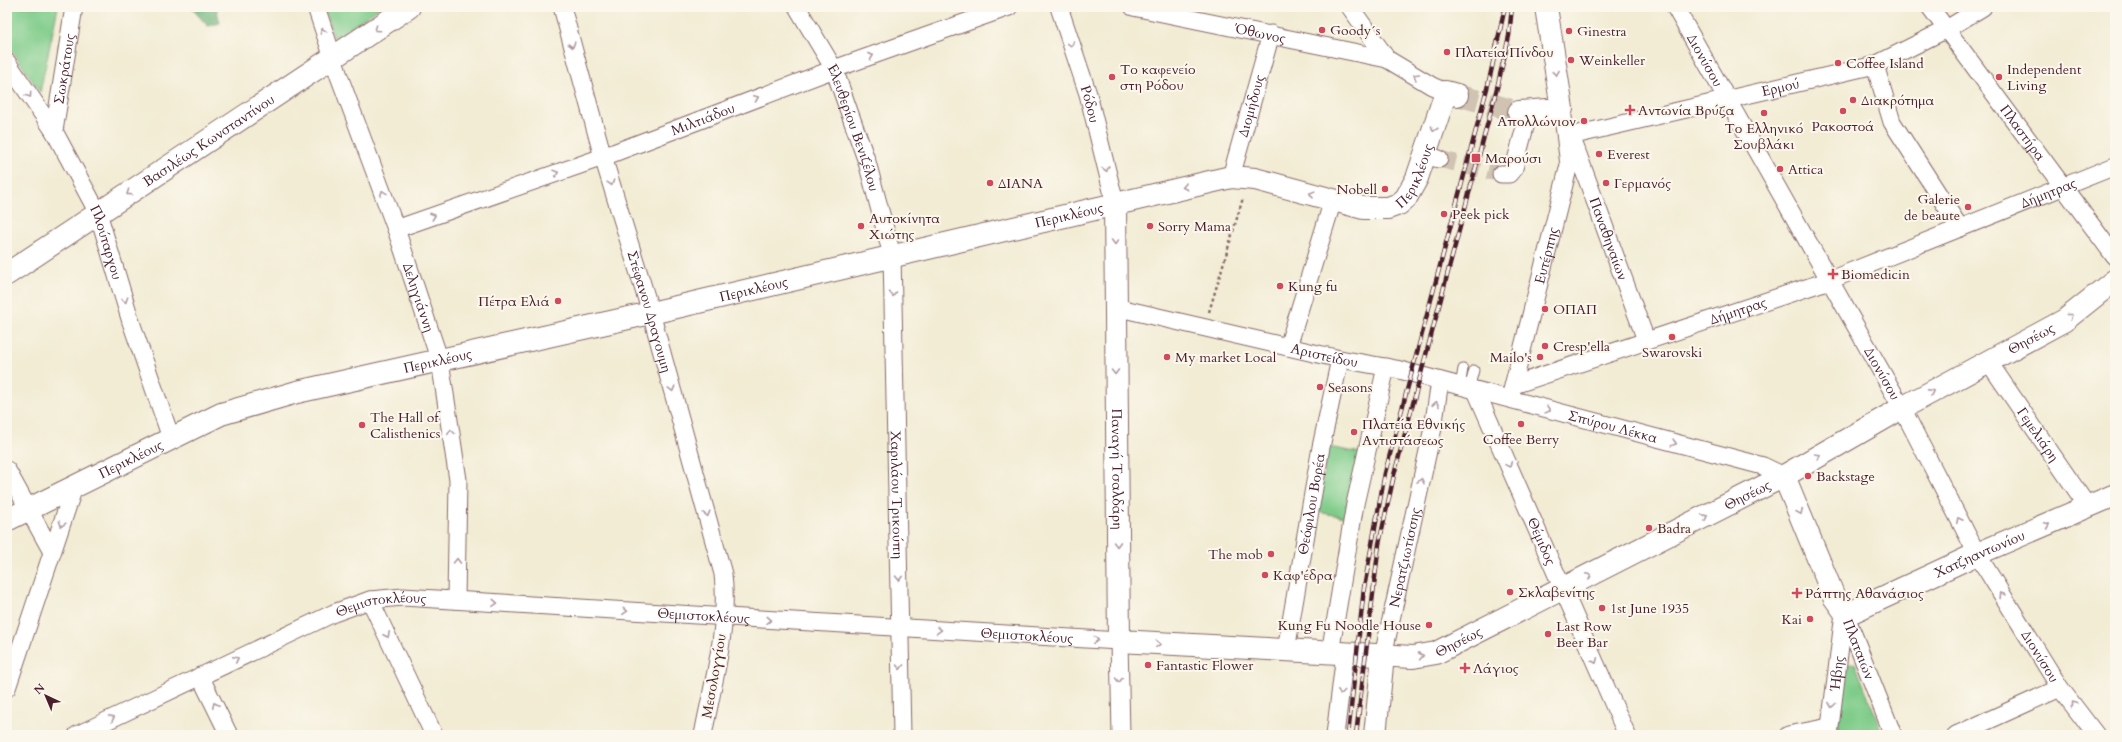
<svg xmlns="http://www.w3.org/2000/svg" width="2122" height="742" viewBox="0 0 2122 742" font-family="Cardo,serif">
<rect width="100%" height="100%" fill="#fbf7ec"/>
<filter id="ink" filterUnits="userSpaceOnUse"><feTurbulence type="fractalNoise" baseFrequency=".025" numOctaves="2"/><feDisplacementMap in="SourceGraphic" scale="8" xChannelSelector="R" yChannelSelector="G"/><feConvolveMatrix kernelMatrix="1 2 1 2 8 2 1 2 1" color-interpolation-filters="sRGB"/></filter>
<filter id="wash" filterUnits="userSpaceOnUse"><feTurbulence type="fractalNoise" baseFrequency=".012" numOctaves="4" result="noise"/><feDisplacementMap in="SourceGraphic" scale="16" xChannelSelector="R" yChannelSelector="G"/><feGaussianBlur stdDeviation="0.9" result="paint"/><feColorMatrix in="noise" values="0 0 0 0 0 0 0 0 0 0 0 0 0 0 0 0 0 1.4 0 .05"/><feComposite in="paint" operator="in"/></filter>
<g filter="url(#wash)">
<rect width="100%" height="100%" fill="#f2ecd4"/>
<path fill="#7fcc8a" stroke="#64765a" d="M 7,7 L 58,7 L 40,92 L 7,43 Z
M 323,7 L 381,7 L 334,38 Z
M 1328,447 L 1361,453 L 1351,518 L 1317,512 Z
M 1855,663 L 1883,735 L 1838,735 L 1837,718 L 1842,666 Z"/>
<path fill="#67b076" stroke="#586850" d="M 192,7 L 216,7 L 220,23 L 208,26 L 196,13 Z"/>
</g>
<g filter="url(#ink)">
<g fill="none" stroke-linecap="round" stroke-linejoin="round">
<path stroke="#d0c3b2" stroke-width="17" stroke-dasharray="17 8" stroke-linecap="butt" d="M 1439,159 L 1501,174"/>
<path stroke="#d0c3b2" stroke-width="22" stroke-dasharray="22 11" stroke-linecap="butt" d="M 1457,95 L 1519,112"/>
<g stroke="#856766" stroke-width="11">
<path id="lane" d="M 1460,386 L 1463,369
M 1469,389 L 1474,370"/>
</g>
<g stroke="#856766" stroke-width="19">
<g id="street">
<path id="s1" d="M 316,7 L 339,76 L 396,229 L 440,361 L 458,480 L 456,600"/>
<path id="s2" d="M 562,7 L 603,157 L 651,313 L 723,574 C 729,627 713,683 703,735"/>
<path id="s3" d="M 797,7 L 834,69 L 867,162 L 892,255 L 902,735"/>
<path id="s4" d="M 1059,7 L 1088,94 L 1115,203"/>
<path id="s5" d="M 1133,7 L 1387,59"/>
<path d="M 1350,7 L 1387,59 L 1432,86 L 1446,92"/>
<path id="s6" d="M 1675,7 L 1902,408 L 1977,554 L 2060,688 L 2096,735"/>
<path id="s7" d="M 1930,7 L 2115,257"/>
<path id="s8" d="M 7,62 L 54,131 L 98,213 L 131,322 L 171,438"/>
<path d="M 1875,65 L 1892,122 L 1960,228"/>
<path id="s9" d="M 54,131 L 74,7"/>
<path id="s10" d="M 1566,137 L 1875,65 L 1945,30 L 1983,7"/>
<path id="s11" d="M 1573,141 L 1646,340"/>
<path d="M 1424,155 L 1439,159"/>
<path d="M 1501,174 L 1509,174 L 1514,168 L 1529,112"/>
<path id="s12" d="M 1231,177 L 1271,34"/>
<path id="s13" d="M 396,229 L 603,157 L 834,69 L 1009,7"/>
<path id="s14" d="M 1115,307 L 1340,359 L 1396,369 L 1763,466 L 1784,476"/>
<path d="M 1288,347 L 1333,200"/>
<path id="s15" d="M 1988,361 L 2088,507"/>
<path id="s16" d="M 1514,385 L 1830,280 L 2115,166"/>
<path id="s17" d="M 1476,391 L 1627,735"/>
<path id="s18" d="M 1511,394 L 1569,165 L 1562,109"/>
<path d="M 7,470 L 52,552"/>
<path d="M 370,600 L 434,735"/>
<path id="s19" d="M 1844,611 L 1893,735"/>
<path id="s20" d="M 1286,650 L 1321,447 L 1340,359"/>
<path d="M 1330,653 L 1355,504 L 1386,367"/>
<path id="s21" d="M 1383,656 L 1433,428 L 1440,381"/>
<path d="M 200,676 L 229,735"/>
<path d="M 7,688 L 74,487"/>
<path id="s22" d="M 77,735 L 334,613 L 370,600 L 403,597 L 1119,641 L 1121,735"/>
<path d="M 1335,735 L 1345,654"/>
<path d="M 1788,735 L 1829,727"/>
<path id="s23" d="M 1829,735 L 1844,613"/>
<path d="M 1956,735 L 2060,688"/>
</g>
</g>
<g stroke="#856766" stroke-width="24">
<g id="secondary">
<path d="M 1519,112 L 1562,109 L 1546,7"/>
<path id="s24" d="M 1115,203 L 1119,641 L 1413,657 L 1436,653 L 1784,476 L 1902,408 L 2065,320 L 2115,280"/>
<path id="s25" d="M 7,274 L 409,7"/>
<path id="s26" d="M 1784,476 L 1834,597 L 1844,611 L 1854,611 L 1977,554 L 2115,495"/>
<path id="s27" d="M 7,520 L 221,414 L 297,392 L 651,313 L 1231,177 L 1255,179 L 1363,208 L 1388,208 L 1399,204 L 1406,198 L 1417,178 L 1446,92 L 1457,95"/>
<path d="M 1375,735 L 1383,656"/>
</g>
</g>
<path stroke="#856766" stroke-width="2.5" stroke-dasharray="3 3" stroke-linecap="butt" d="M 1209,312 L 1243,198"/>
<use href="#lane" stroke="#fff" stroke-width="9"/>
<use href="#street" stroke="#fff" stroke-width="17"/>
<use href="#secondary" stroke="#fff" stroke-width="22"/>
<g stroke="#4a1f2b" stroke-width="4.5">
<path id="rail" d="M 1348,735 L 1364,588 L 1385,473 L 1489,81 L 1505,7
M 1356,735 L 1379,544 L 1394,475 L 1498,84 L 1509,36 L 1512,7"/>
</g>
<use href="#rail" stroke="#fbf7ec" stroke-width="3" stroke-dasharray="9" stroke-linecap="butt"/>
</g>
<defs><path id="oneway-chevron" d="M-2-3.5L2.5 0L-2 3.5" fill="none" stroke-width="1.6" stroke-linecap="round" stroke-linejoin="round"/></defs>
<g stroke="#ae9aa0">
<use href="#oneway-chevron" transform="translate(377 29) rotate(146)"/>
<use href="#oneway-chevron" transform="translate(323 31) rotate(-108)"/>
<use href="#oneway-chevron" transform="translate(1071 44) rotate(72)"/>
<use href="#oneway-chevron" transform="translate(572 45) rotate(75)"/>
<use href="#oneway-chevron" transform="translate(871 56) rotate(-20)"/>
<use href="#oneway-chevron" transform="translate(1556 73) rotate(81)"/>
<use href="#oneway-chevron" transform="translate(1416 76) rotate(-149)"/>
<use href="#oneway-chevron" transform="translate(29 95) rotate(56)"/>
<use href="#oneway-chevron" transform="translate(756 98) rotate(-21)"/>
<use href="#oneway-chevron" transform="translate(1434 129) rotate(109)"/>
<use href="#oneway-chevron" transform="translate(1106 169) rotate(76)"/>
<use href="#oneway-chevron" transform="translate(556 173) rotate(-19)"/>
<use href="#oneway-chevron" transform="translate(611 183) rotate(73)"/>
<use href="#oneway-chevron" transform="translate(1185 187) rotate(167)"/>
<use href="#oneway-chevron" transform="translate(129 193) rotate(146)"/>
<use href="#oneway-chevron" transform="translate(383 193) rotate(-111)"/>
<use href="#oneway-chevron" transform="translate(1312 194) rotate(-165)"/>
<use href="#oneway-chevron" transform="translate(433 216) rotate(-19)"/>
<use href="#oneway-chevron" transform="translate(1115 242) rotate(90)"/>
<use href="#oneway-chevron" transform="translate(893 294) rotate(89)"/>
<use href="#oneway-chevron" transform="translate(125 300) rotate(73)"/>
<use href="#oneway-chevron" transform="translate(2070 316) rotate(-38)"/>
<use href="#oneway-chevron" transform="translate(1115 372) rotate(89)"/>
<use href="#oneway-chevron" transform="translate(672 389) rotate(75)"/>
<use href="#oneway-chevron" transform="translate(1931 392) rotate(-28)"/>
<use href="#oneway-chevron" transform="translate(1436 404) rotate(-81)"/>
<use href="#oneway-chevron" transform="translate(1548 410) rotate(15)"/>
<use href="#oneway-chevron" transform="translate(451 432) rotate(-98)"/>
<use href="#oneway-chevron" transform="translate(1674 443) rotate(15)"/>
<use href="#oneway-chevron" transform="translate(1818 456) rotate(-30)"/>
<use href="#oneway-chevron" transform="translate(1509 465) rotate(66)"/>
<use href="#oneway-chevron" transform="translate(1421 481) rotate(-78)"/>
<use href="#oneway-chevron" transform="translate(1800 512) rotate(68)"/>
<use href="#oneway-chevron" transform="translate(707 514) rotate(75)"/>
<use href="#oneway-chevron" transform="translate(1705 517) rotate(-27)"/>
<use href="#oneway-chevron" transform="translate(1959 520) rotate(-117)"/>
<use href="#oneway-chevron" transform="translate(62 524) rotate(108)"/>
<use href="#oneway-chevron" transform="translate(2047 525) rotate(-23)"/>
<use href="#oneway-chevron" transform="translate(1117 544) rotate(89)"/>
<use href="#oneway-chevron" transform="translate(457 561) rotate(-89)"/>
<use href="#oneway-chevron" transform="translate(1589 576) rotate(-27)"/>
<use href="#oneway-chevron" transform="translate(899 578) rotate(89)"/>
<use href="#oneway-chevron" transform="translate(2002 595) rotate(-122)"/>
<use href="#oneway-chevron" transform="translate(495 603) rotate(4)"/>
<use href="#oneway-chevron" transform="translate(625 611) rotate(4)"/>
<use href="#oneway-chevron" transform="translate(769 620) rotate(3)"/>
<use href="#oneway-chevron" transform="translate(939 630) rotate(4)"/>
<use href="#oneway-chevron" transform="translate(387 635) rotate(65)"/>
<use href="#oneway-chevron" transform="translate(1096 640) rotate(4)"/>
<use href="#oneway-chevron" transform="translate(1158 644) rotate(3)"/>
<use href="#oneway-chevron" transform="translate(1421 656) rotate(-10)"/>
<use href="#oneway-chevron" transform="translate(236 659) rotate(-25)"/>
<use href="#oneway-chevron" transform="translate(1595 661) rotate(67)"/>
<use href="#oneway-chevron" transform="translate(900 667) rotate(89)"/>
<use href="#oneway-chevron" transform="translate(1119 680) rotate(89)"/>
<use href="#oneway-chevron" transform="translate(1341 692) rotate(97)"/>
<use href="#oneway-chevron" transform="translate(2073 704) rotate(-127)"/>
<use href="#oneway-chevron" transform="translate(215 705) rotate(-115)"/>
<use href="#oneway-chevron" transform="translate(1832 705) rotate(98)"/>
<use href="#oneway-chevron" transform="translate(112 718) rotate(-26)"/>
</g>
</g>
<g fill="#d1495b" stroke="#fbf7ec" stroke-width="1.5">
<circle cx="1322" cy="30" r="4"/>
<circle cx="1569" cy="31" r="4"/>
<circle cx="1447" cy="52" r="4"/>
<circle cx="1571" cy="60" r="4"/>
<circle cx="1838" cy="63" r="4"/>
<circle cx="1112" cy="77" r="4"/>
<circle cx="1999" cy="77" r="4"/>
<circle cx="1853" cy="100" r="4"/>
<path d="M1628 104h4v4h4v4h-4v4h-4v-4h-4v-4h4z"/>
<circle cx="1843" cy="111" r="4"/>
<circle cx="1764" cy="113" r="4"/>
<circle cx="1584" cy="121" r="4"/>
<circle cx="1599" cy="154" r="4"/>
<rect x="1471" y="153" width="10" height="10" rx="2"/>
<circle cx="1780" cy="169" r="4"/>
<circle cx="990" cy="183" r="4"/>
<circle cx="1606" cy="183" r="4"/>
<circle cx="1385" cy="189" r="4"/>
<circle cx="1968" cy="207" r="4"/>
<circle cx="1444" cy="214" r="4"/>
<circle cx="861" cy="226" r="4"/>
<circle cx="1150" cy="226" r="4"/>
<path d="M1831 268h4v4h4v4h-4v4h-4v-4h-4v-4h4z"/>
<circle cx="1280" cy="286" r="4"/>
<circle cx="558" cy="301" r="4"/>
<circle cx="1545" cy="309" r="4"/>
<circle cx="1672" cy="337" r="4"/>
<circle cx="1545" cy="346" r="4"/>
<circle cx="1167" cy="357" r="4"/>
<circle cx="1540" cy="357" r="4"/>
<circle cx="1320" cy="387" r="4"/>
<circle cx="1521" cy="424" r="4"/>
<circle cx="362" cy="425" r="4"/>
<circle cx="1354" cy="432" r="4"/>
<circle cx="1808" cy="476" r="4"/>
<circle cx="1649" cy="528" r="4"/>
<circle cx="1271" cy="554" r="4"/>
<circle cx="1265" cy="575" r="4"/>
<circle cx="1510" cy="592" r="4"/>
<path d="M1795 587h4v4h4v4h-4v4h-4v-4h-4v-4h4z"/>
<circle cx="1602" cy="608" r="4"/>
<circle cx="1810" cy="619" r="4"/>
<circle cx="1429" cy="625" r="4"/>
<circle cx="1548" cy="634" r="4"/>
<circle cx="1148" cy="665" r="4"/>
<path d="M1463 662h4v4h4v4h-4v4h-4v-4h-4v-4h4z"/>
</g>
<g text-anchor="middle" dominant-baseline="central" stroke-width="4" stroke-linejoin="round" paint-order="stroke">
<g font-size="14" fill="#4a1f2b" stroke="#fbf7ec" text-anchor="start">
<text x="1330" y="30">Goody´s</text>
<text x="1577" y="31">Ginestra</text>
<text x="1455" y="52">Πλατεία Πίνδου</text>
<text x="1579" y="60">Weinkeller</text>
<text x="1846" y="63">Coffee Island</text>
<text x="1120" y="69">Το καφενείο<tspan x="1120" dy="16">στη Ρόδου</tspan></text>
<text x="2007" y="69">Independent<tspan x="2007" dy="16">Living</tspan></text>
<text x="1861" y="100">Διακρότημα</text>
<text x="1638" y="110">Αντωνία Βρύζα</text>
<text x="1576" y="121" text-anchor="end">Απολλώνιον</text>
<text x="1843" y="126" text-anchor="middle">Ρακοστοά</text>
<text x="1764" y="128" text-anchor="middle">Το Ελληνικό<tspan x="1764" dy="16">Σουβλάκι</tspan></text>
<text x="1607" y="154">Everest</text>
<text x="1485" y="158">Μαρούσι</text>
<text x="1788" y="169">Attica</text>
<text x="998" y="183">ΔΙΑΝΑ</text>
<text x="1614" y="183">Γερμανός</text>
<text x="1377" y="189" text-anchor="end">Nobell</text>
<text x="1960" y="199" text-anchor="end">Galerie<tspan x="1960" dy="16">de beaute</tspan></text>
<text x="1452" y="214">Peek pick</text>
<text x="869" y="218">Αυτοκίνητα<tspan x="869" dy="16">Χιώτης</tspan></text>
<text x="1158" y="226">Sorry Mama</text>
<text x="1841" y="274">Biomedicin</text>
<text x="1288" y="286">Kung fu</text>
<text x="550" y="301" text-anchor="end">Πέτρα Ελιά</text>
<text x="1553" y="309">ΟΠΑΠ</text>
<text x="1553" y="346">Cresp'ella</text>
<text x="1672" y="352" text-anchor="middle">Swarovski</text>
<text x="1175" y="357">My market Local</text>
<text x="1532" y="357" text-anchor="end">Mailo's</text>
<text x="1328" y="387">Seasons</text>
<text x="370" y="417">The Hall of<tspan x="370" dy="16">Calisthenics</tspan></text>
<text x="1362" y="424">Πλατεία Εθνικής<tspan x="1362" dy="16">Αντιστάσεως</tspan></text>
<text x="1521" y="439" text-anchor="middle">Coffee Berry</text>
<text x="1816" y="476">Backstage</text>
<text x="1657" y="528">Badra</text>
<text x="1263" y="554" text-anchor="end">The mob</text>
<text x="1273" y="575">Καφ'έδρα</text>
<text x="1518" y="592">Σκλαβενίτης</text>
<text x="1805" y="593">Ράπτης Αθανάσιος</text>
<text x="1610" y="608">1st June 1935</text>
<text x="1802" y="619" text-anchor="end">Kai</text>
<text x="1421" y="625" text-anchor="end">Kung Fu Noodle House</text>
<text x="1556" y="626">Last Row<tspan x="1556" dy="16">Beer Bar</tspan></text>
<text x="1156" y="665">Fantastic Flower</text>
<text x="1473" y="668">Λάγιος</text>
</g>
<g font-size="14" fill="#4a1f2b" stroke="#fbf7ec">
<text stroke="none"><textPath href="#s5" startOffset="130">Όθωνος</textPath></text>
<text stroke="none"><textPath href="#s6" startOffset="61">Διονύσου</textPath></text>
<text stroke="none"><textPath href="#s9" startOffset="63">Σωκράτους</textPath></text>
<text stroke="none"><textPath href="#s10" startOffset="220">Ερμού</textPath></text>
<text stroke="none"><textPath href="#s4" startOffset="102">Ρόδου</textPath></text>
<text stroke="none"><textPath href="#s12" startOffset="74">Διομήδους</textPath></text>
<text stroke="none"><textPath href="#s13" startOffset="326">Μιλτιάδου</textPath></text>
<text stroke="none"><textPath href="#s3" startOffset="134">Ελευθερίου Βενιζέλου</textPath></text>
<text stroke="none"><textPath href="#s7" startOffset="156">Πλαστήρα</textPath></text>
<text stroke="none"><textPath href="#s25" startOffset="242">Βασιλέως Κωνσταντίνου</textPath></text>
<text stroke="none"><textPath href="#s27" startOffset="1482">Περικλέους</textPath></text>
<text stroke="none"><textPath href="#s16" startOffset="568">Δήμητρας</textPath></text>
<text stroke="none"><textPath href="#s27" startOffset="1110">Περικλέους</textPath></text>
<text stroke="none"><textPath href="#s11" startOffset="104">Παναθηναίων</textPath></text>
<text stroke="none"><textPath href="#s8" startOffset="207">Πλούταρχου</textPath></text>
<text stroke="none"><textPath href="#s18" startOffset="143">Ευτέρπης</textPath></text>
<text stroke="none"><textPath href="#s27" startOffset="786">Περικλέους</textPath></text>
<text stroke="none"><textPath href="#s1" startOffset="308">Δεληγιάννη</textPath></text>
<text stroke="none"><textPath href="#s16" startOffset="236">Δήμητρας</textPath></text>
<text stroke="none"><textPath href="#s2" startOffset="317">Στέφανου Δραγουμη</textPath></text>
<text stroke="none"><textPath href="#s24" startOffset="1429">Θησέως</textPath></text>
<text stroke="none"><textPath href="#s14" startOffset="215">Αριστείδου</textPath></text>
<text stroke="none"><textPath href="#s27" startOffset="462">Περικλέους</textPath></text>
<text stroke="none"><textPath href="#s6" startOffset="421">Διονύσου</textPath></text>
<text stroke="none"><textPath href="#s14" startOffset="512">Σπύρου Λέκκα</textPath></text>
<text stroke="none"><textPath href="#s15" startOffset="89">Γεμελιάρη</textPath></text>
<text stroke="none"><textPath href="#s27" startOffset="138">Περικλέους</textPath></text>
<text stroke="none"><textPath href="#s24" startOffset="266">Παναγή Τσαλδάρη</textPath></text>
<text stroke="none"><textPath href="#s3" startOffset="507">Χαριλάου Τρικούπη</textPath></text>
<text stroke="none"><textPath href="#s24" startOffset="1105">Θησέως</textPath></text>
<text stroke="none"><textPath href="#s20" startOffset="148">Θεόφιλου Βορέα</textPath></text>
<text stroke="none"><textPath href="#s17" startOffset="164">Θέμιδος</textPath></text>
<text stroke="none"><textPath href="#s26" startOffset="296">Χατζηαντωνίου</textPath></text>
<text stroke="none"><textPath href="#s21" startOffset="101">Νερατζιωτίσσης</textPath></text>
<text stroke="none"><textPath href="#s22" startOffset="333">Θεμιστοκλέους</textPath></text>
<text stroke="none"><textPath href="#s22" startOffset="657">Θεμιστοκλέους</textPath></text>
<text stroke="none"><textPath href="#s22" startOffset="981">Θεμιστοκλέους</textPath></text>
<text stroke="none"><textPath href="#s24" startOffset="781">Θησέως</textPath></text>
<text stroke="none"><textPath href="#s19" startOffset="41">Πλαταιών</textPath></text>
<text stroke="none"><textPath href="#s6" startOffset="745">Διονύσου</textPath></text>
<text stroke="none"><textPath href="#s23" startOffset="62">Ήβης</textPath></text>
<text transform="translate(714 676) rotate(-80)">Μεσολογγίου</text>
</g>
</g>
<rect width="2122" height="742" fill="none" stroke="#fbf7ec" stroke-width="24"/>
<g transform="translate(46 696) rotate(316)" stroke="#fbf7ec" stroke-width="3" paint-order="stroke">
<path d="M0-3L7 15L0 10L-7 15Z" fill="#4a1f2b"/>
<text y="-6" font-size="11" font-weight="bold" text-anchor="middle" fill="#4a1f2b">N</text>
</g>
</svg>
